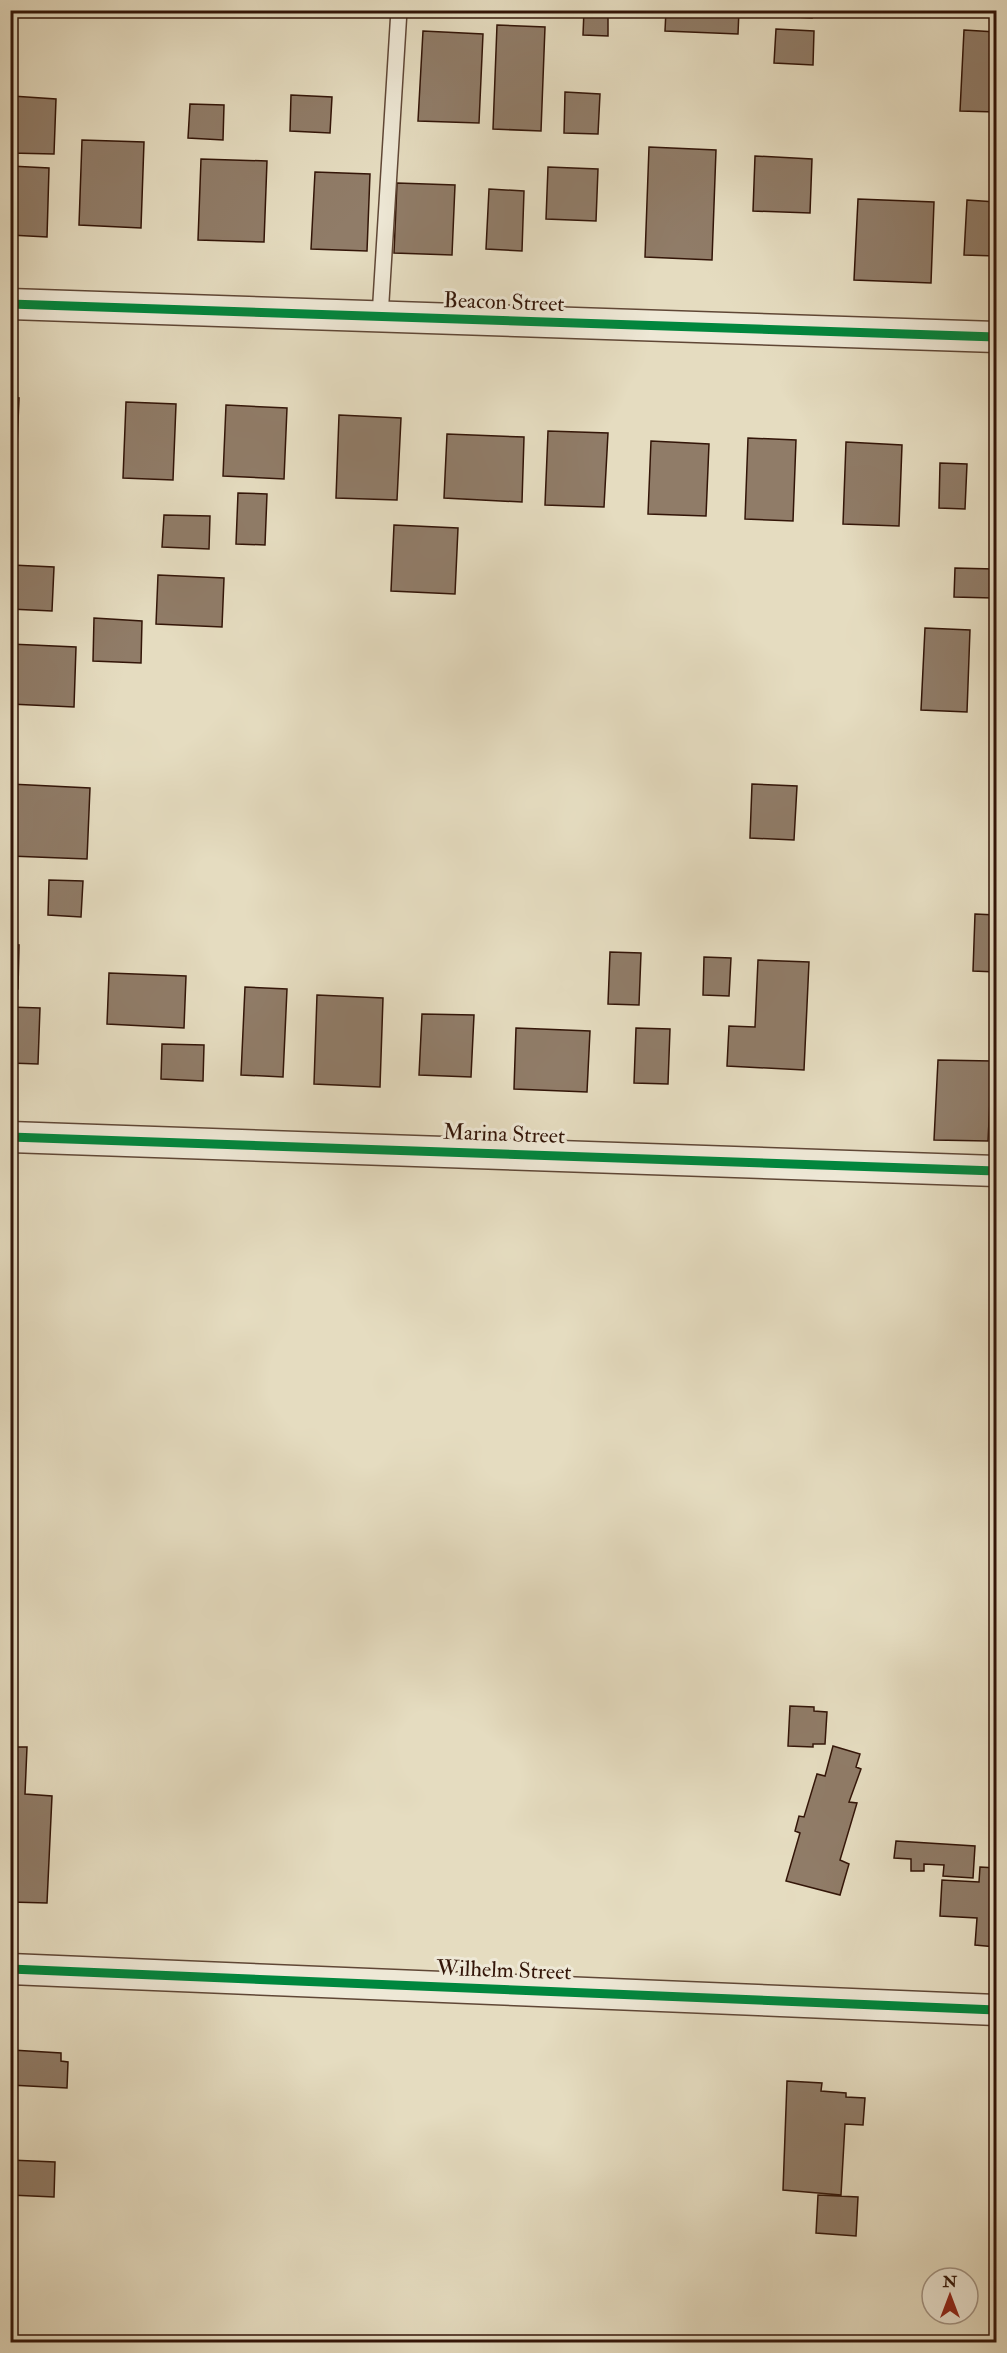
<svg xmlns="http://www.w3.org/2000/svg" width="1007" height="2353" viewBox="0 0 1007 2353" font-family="'IM FELL Double Pica',serif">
<rect width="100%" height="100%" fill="#e5dcc0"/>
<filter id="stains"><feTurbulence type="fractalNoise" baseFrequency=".00333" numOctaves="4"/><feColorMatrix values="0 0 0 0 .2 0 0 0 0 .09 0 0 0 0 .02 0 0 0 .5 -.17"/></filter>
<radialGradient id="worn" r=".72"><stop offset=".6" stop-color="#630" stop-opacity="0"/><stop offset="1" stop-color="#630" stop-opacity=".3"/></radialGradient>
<path fill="#907c68" stroke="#331508" stroke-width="1.5" d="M 584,10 L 608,10 L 608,36 L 583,35 Z
M 666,10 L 739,10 L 738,34 L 665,31 Z
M 761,10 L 812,10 L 812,18 L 761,15 Z
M 885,10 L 936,10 L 936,15 L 885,12 Z
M 497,25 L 545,27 L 541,131 L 493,129 Z
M 776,29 L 814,31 L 813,65 L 774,63 Z
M 964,30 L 996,32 L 996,112 L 960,111 Z
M 423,31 L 483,34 L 479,123 L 418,121 Z
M 565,92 L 600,94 L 598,134 L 564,133 Z
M 291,95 L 332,97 L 330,133 L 290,131 Z
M 12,96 L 56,99 L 54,154 L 10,153 Z
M 190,104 L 224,105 L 223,140 L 188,138 Z
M 82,140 L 144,142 L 141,228 L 79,225 Z
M 649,147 L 716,150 L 712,260 L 645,257 Z
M 755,156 L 812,159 L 810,213 L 753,211 Z
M 201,159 L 267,161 L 264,242 L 198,240 Z
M 10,166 L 49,168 L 47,237 L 10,235 Z
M 548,167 L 598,169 L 596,221 L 546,219 Z
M 315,172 L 370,174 L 367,251 L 311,249 Z
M 397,183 L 455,185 L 452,255 L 394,253 Z
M 489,189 L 524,191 L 522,251 L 486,249 Z
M 858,199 L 934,202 L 931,283 L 854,280 Z
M 967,200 L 996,202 L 996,256 L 964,255 Z
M 10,397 L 19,398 L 12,565 L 10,565 Z
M 126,402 L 176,404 L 173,480 L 123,478 Z
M 226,405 L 287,408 L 284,479 L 223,476 Z
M 339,415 L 401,418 L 397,500 L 336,498 Z
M 548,431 L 608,433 L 604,507 L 545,505 Z
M 447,434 L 524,437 L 522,502 L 444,498 Z
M 748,438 L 796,440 L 793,521 L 745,519 Z
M 651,441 L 709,444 L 706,516 L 648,514 Z
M 846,442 L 902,445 L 899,526 L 843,524 Z
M 995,453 L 996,453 L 996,528 L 992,528 Z
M 940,463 L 967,464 L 965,509 L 939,508 Z
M 238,493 L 267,494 L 265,545 L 236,544 Z
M 164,515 L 210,516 L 209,549 L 162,547 Z
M 394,525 L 458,528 L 455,594 L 391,591 Z
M 12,565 L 54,567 L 52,611 L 10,609 Z
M 955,568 L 994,569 L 993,598 L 954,597 Z
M 158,575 L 224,578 L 222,627 L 156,624 Z
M 94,618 L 142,621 L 141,663 L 93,661 Z
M 925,628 L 970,630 L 967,712 L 921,710 Z
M 10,644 L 76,647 L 74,707 L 10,704 Z
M 10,784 L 90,788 L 87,859 L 10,856 Z
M 752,784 L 797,786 L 794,840 L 750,838 Z
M 49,880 L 83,881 L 81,917 L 48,915 Z
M 975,914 L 996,915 L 996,972 L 973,971 Z
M 10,944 L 19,945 L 18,989 L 10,988 Z
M 610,952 L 641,953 L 639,1005 L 608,1004 Z
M 704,957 L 731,958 L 729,996 L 703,995 Z
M 758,960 L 809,962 L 804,1070 L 727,1066 L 729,1026 L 755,1027 Z
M 109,973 L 186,976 L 184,1028 L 107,1024 Z
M 245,987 L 287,989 L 283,1077 L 241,1075 Z
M 317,995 L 383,998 L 380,1087 L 314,1084 Z
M 10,1007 L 40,1008 L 38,1064 L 10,1063 Z
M 422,1014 L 474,1015 L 471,1077 L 419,1075 Z
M 516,1028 L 590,1031 L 587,1092 L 514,1089 Z
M 636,1028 L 670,1029 L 668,1084 L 634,1083 Z
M 162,1044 L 204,1045 L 203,1081 L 161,1079 Z
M 938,1060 L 992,1061 L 988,1141 L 934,1140 Z
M 790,1706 L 814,1707 L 814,1711 L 827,1712 L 825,1744 L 813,1744 L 813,1747 L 788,1746 Z
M 833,1746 L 860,1754 L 856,1767 L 861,1769 L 849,1802 L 857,1803 L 840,1860 L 849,1864 L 840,1895 L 786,1881 L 800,1833 L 795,1831 L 799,1816 L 804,1817 L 817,1774 L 825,1776 Z
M 10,1747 L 27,1747 L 25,1794 L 52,1796 L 47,1903 L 10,1902 Z
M 896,1841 L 975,1846 L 973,1878 L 943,1876 L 944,1865 L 924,1864 L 924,1871 L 911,1871 L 911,1859 L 894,1858 Z
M 980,1867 L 996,1868 L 996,1947 L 975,1945 L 977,1918 L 940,1916 L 942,1880 L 979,1882 Z
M 12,2050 L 61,2053 L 61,2061 L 68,2062 L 67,2088 L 10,2085 Z
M 787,2081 L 822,2083 L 821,2091 L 846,2093 L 846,2097 L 865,2098 L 863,2125 L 845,2124 L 841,2195 L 783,2190 Z
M 10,2160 L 55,2162 L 54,2197 L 10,2195 Z
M 818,2195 L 858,2197 L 856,2236 L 816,2233 Z"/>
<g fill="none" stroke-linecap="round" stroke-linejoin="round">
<g stroke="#604736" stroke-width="18">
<path id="service" d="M 380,317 L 399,10"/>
</g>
<g stroke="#604736" stroke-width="33">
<path id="minor" d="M 10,304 L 996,337
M 10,1137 L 996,1171
M 10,1969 L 996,2010"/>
</g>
<use href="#service" stroke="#eee8d6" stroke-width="15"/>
<use href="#minor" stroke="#eee8d6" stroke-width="30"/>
<g stroke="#eee8d6" stroke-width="13">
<path id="cycleway" d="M 10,304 L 996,337
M 10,1137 L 996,1171
M 10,1969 L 996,2010"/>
</g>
<use href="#cycleway" stroke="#00873e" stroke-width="9"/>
</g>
<g text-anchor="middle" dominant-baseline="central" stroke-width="6" stroke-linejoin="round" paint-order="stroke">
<g font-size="22" fill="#331508" stroke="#eee8d6">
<text transform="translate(504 302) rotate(2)">Beacon Street</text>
<text transform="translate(504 1134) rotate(2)">Marina Street</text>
<text transform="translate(504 1970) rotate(2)">Wilhelm Street</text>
</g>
</g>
<rect width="1007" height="2353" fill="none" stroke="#e5dcc0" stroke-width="36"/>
<rect x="12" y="12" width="983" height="2329" fill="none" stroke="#331508" stroke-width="3"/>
<rect x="18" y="18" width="971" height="2317" fill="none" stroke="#331508" stroke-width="1.5"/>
<g transform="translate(950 2296)"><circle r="28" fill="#eee8d6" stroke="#a39484" stroke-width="1.5"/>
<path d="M0-4.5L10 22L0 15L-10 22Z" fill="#8f2418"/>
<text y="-9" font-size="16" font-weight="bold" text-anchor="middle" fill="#331508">N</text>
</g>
<rect width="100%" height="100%" filter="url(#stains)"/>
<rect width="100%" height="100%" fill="url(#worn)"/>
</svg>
